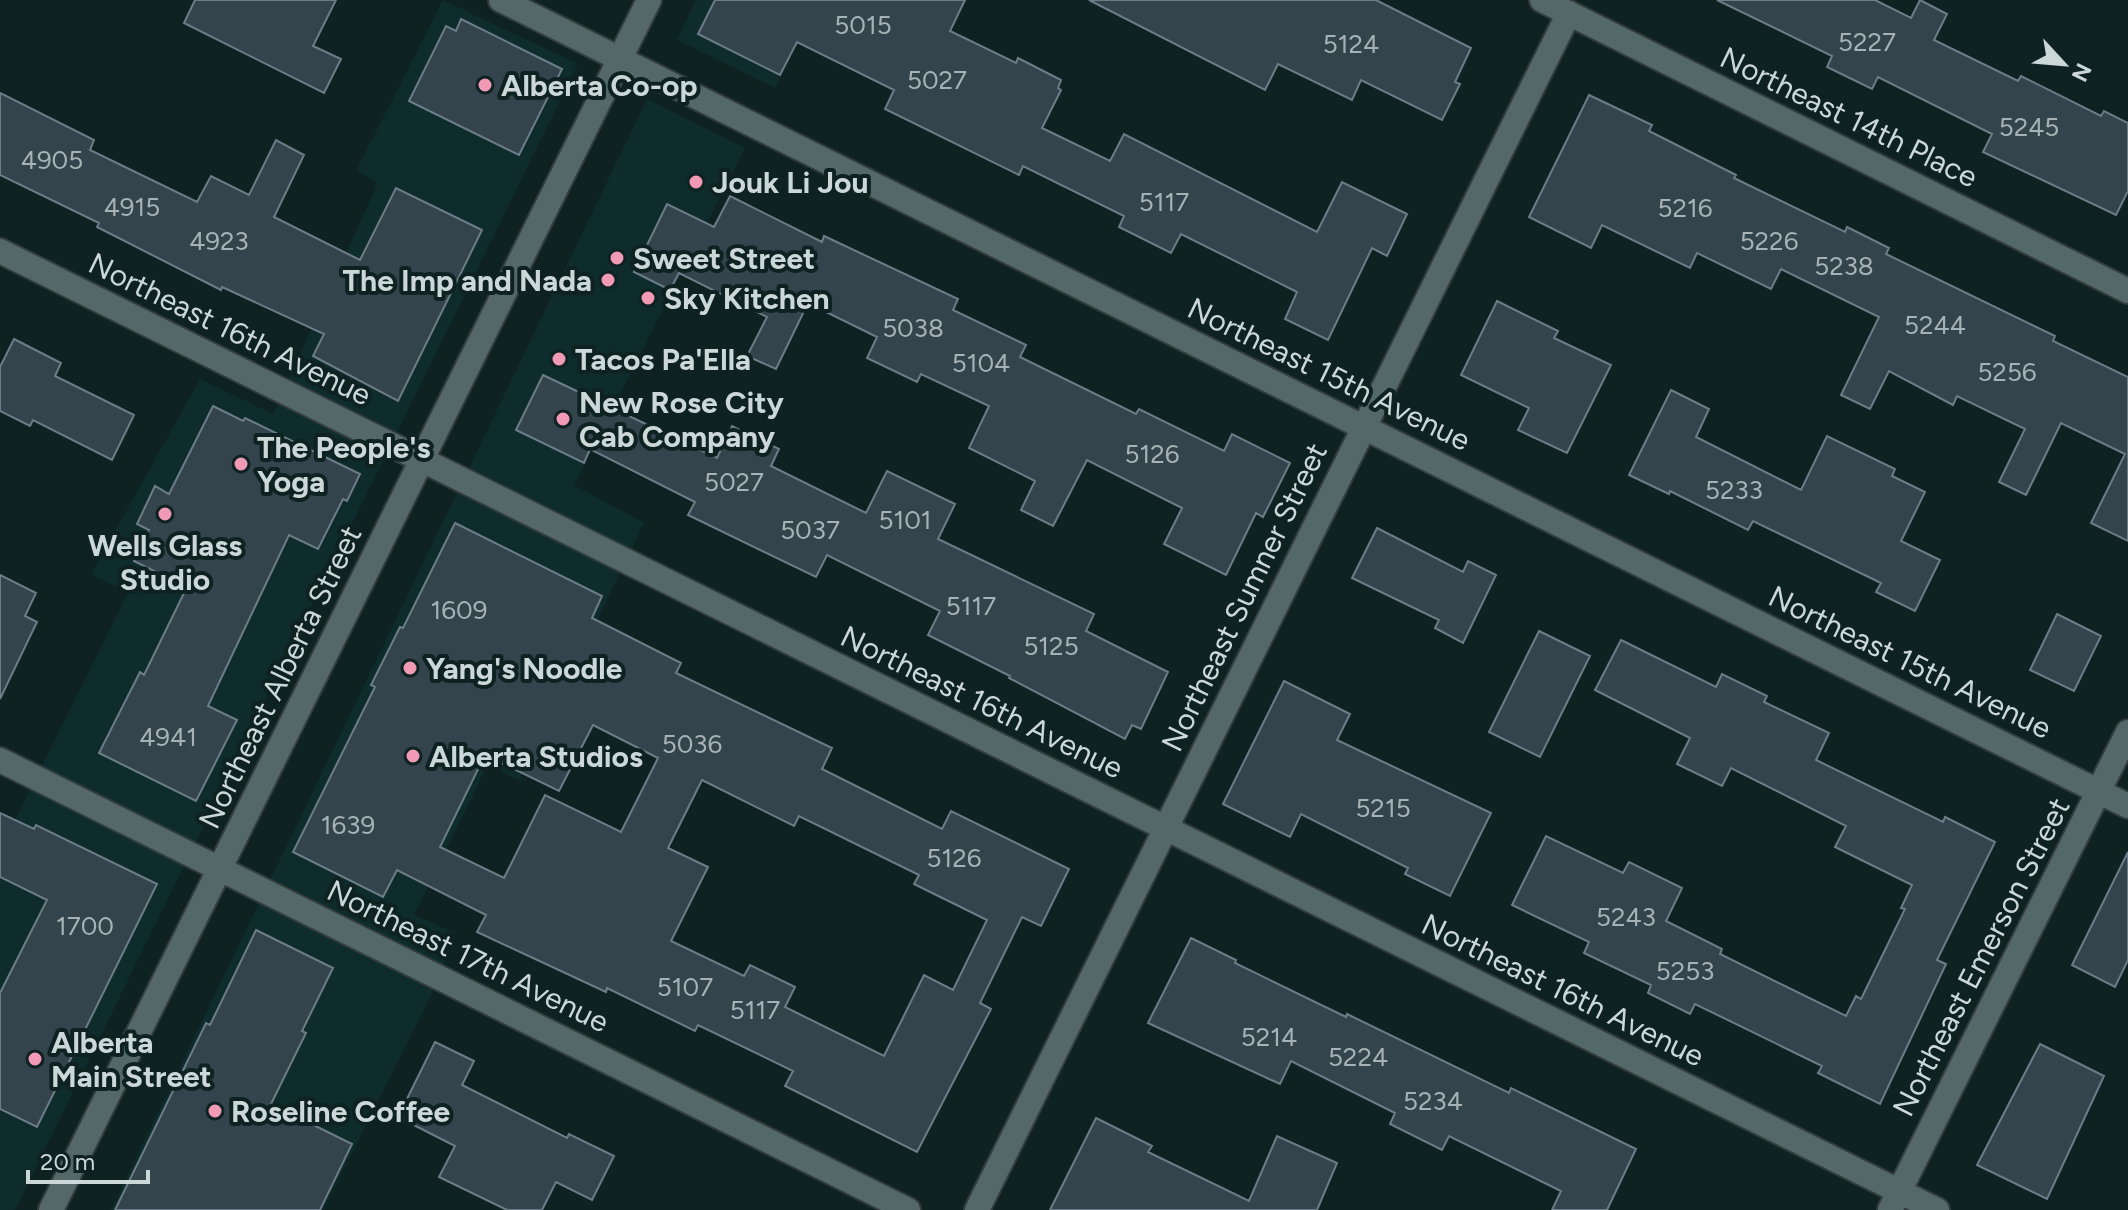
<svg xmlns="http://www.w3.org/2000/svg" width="2128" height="1210" viewBox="0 0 2128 1210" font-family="Figtree,sans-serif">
<rect width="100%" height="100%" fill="#0f2222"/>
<path fill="#0f2c2d" d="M 443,0 L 578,64 L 15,1210 L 0,1210 L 0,850 L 128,593 L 91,574 L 200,379 L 273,414 L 378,183 L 356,171 Z
M 696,0 L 819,0 L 775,88 L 677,40 Z
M 647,99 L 745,148 L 574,485 L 644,523 L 520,780 L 487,766 L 414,915 L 455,933 L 430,998 L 323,1210 L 111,1210 Z"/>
<path fill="#34444c" stroke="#6d7d87" stroke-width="2" fill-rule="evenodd" d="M 195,0 L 336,0 L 313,46 L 341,59 L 324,93 L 184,23 Z
M 715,0 L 965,0 L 950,31 L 1016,63 L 1018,58 L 1061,80 L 1058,88 L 1061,90 L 1042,128 L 1110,161 L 1124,134 L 1317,232 L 1342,182 L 1407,214 L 1387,256 L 1372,248 L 1328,340 L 1285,319 L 1297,292 L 1181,234 L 1171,253 L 1119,227 L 1124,216 L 1023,166 L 1019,175 L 885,109 L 894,90 L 797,42 L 780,75 L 698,34 Z
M 1089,0 L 1376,0 L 1471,48 L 1455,82 L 1460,84 L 1442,120 L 1361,80 L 1352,100 L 1278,64 L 1265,90 Z
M 1717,0 L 1875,0 L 1911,18 L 1920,0 L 1947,14 L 1934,40 L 2018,81 L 2021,76 L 2101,116 L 2104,111 L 2128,123 L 2128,191 L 2116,215 L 1983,152 L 1992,134 L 1878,77 L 1872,89 L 1827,67 L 1832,56 Z
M 461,19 L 562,69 L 519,155 L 409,101 L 446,26 L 456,31 Z
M 0,93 L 94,140 L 90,150 L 197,202 L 211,176 L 249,195 L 276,140 L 304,155 L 274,217 L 360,260 L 396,188 L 482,230 L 398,401 L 313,356 L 324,334 L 222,287 L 221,290 L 97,227 L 99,223 L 0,175 Z
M 1589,95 L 1652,125 L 1649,131 L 1736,175 L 1734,178 L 1845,232 L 1847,227 L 1889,248 L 1886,254 L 2055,336 L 2053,341 L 2128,377 L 2128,541 L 2091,523 L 2125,454 L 2061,423 L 2026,495 L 1999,482 L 2025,429 L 1957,396 L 1953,405 L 1889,371 L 1870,409 L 1841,395 L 1879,317 L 1781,269 L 1771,289 L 1697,253 L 1690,268 L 1602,225 L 1591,248 L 1529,217 Z
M 730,196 L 822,242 L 824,236 L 958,299 L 953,310 L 1026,345 L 1020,357 L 1136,414 L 1139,409 L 1224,451 L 1232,434 L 1290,463 L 1263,517 L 1256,513 L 1226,575 L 1164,544 L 1182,508 L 1087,460 L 1053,526 L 1021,510 L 1035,481 L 969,448 L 989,406 L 921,374 L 917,382 L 867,358 L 877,337 L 808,303 L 776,369 L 747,356 L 767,317 L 679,273 L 670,290 L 634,272 L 667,204 L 714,227 Z
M 1497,301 L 1558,331 L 1554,338 L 1611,365 L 1567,453 L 1518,430 L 1529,408 L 1461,375 Z
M 14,339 L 61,363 L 55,376 L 134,415 L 112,460 L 33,420 L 30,426 L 0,411 L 0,367 Z
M 543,375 L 717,458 L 732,426 L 779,449 L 771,466 L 866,513 L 887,471 L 955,504 L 938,539 L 1094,614 L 1086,631 L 1168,672 L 1141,729 L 1132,725 L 1125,739 L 1009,678 L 1010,676 L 928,635 L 940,611 L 827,555 L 816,577 L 688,515 L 695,502 L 590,449 L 584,463 L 516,430 Z
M 1671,390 L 1709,409 L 1696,437 L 1801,490 L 1827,436 L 1895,469 L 1892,476 L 1925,492 L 1901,541 L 1940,560 L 1915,611 L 1876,592 L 1881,583 L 1753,521 L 1748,530 L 1670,491 L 1669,494 L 1629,475 Z
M 213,406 L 243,421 L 245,418 L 360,474 L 347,501 L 343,499 L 318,549 L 289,535 L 208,706 L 237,720 L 196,801 L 99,753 L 140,672 L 144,675 L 185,591 L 180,589 L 182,585 L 134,561 L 149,530 L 137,524 L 155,486 L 169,494 Z
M 455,523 L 602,596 L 592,618 L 681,663 L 676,673 L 832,748 L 822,769 L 942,829 L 951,811 L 1069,869 L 1041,926 L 1022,917 L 980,1003 L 991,1009 L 917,1152 L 785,1086 L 793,1071 L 698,1025 L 695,1031 L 607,988 L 606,992 L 477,932 L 486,915 L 397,870 L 383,897 L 293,852 L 375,687 L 371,685 L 400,627 L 403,628 ZM 593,725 L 658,758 L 621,832 L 545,795 L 504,878 L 440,847 L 485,755 L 559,791 ZM 702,780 L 794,826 L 799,816 L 919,875 L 914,884 L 987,920 L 953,990 L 924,975 L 884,1056 L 785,1007 L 795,987 L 750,965 L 744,976 L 671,941 L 708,867 L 668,848 Z
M 1377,528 L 1463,572 L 1468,561 L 1496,575 L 1463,643 L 1435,628 L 1439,620 L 1352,578 Z
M 0,575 L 36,593 L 25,616 L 37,622 L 0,699 Z
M 2057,614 L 2101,636 L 2074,691 L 2030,670 Z
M 1539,631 L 1590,656 L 1540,757 L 1489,732 Z
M 1621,640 L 1716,687 L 1722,674 L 1767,696 L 1764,702 L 1829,733 L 1816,760 L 1943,822 L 1945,817 L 1995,842 L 1937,960 L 1946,964 L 1880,1104 L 1818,1073 L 1822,1066 L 1695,1004 L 1690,1014 L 1648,993 L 1651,985 L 1584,953 L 1589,942 L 1512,905 L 1546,836 L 1623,873 L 1629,862 L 1682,888 L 1666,921 L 1722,949 L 1720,954 L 1846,1016 L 1856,996 L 1861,999 L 1905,909 L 1901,908 L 1912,885 L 1835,847 L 1846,826 L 1731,768 L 1722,786 L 1677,764 L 1690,738 L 1595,690 Z
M 1284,681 L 1350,714 L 1337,740 L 1491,813 L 1450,896 L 1405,874 L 1408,868 L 1301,814 L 1290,837 L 1223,804 Z
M 0,813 L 34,829 L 36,825 L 157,884 L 37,1127 L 0,1109 L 0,993 L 47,900 L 0,877 Z
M 2128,852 L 2128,960 L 2115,987 L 2072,965 Z
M 256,930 L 333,968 L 302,1031 L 306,1033 L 271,1104 L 352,1144 L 320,1210 L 115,1210 L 206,1023 L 210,1025 Z
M 1191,938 L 1236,960 L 1235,963 L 1346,1017 L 1347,1014 L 1509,1093 L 1511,1088 L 1636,1149 L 1607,1210 L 1552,1210 L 1561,1191 L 1449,1136 L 1442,1150 L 1390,1124 L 1395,1113 L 1291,1061 L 1280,1084 L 1148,1023 Z
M 435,1042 L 474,1061 L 462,1085 L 567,1138 L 569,1134 L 614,1156 L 592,1200 L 556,1182 L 542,1210 L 507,1210 L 439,1177 L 455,1146 L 398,1117 Z
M 2040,1044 L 2104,1076 L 2047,1199 L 1977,1165 Z
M 1096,1118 L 1152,1146 L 1148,1152 L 1249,1201 L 1277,1136 L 1337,1163 L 1317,1210 L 1050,1210 Z"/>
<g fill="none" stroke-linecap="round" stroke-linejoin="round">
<g stroke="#313c3d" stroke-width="28">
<path id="minor" d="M 501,0 L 2128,806
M 1542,0 L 2128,291
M 0,251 L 1937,1210
M 0,760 L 908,1210
M 51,1210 L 649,0
M 977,1210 L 1569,13
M 1890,1210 L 2128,732"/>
</g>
<use href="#minor" stroke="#546869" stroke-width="24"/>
</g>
<g fill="#f09ab5" stroke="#0f2222" stroke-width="3">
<circle cx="485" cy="85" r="8"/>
<circle cx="696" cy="182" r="8"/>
<circle cx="617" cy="258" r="8"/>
<circle cx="608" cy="280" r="8"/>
<circle cx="648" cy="298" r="8"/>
<circle cx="559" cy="359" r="8"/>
<circle cx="563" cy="419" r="8"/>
<circle cx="241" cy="464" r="8"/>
<circle cx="165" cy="514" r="8"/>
<circle cx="410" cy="668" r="8"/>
<circle cx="413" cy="756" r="8"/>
<circle cx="35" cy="1059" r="8"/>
<circle cx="215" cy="1111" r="8"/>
</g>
<g text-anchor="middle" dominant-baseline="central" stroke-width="8" stroke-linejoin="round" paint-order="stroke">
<g font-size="26" fill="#a6b2b5">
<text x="863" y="25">5015</text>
<text x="1867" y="42">5227</text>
<text x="1351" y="44">5124</text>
<text x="937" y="80">5027</text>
<text x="2029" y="127">5245</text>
<text x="52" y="160">4905</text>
<text x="1164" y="202">5117</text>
<text x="132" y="207">4915</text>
<text x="1685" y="208">5216</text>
<text x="219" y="241">4923</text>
<text x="1769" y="241">5226</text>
<text x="1844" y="266">5238</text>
<text x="1935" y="325">5244</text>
<text x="913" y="328">5038</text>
<text x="981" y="363">5104</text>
<text x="2007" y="372">5256</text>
<text x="1152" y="454">5126</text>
<text x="734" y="482">5027</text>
<text x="1734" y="490">5233</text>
<text x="905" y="520">5101</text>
<text x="810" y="530">5037</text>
<text x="971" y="606">5117</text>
<text x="459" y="610">1609</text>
<text x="1051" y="646">5125</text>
<text x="168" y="737">4941</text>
<text x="692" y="744">5036</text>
<text x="1383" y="808">5215</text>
<text x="348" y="825">1639</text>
<text x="954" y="858">5126</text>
<text x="1626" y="917">5243</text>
<text x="85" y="926">1700</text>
<text x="1685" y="971">5253</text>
<text x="685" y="987">5107</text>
<text x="755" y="1010">5117</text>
<text x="1269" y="1037">5214</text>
<text x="1358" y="1057">5224</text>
<text x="1433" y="1101">5234</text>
</g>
<g font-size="30" font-weight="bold" fill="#ccd7d8" stroke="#0f2222" text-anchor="start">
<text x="501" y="85">Alberta Co-op</text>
<text x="712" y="182">Jouk Li Jou</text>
<text x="633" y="258">Sweet Street</text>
<text x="592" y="280" text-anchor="end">The Imp and Nada</text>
<text x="664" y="298">Sky Kitchen</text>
<text x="575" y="359">Tacos Pa'Ella</text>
<text x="579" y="402">New Rose City<tspan x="579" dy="34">Cab Company</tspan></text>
<text x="257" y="447">The People's<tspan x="257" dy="34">Yoga</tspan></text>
<text x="165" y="545" text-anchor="middle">Wells Glass<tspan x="165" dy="34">Studio</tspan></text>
<text x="426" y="668">Yang's Noodle</text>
<text x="429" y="756">Alberta Studios</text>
<text x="51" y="1042">Alberta<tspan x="51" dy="34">Main Street</tspan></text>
<text x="231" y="1111">Roseline Coffee</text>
</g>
<g font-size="30" fill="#ccd7d8" stroke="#0f2222">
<text transform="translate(1849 117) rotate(26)">Northeast 14th Place</text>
<text transform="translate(230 329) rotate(26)">Northeast 16th Avenue</text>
<text transform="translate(1329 374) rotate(26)">Northeast 15th Avenue</text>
<text transform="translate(1244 597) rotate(-64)">Northeast Sumner Street</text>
<text transform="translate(1910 662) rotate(26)">Northeast 15th Avenue</text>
<text transform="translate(280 677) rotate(-64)">Northeast Alberta Street</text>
<text transform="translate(982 702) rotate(26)">Northeast 16th Avenue</text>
<text transform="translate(468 956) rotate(26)">Northeast 17th Avenue</text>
<text transform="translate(1981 957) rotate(-63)">Northeast Emerson Street</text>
<text transform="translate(1563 990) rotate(26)">Northeast 16th Avenue</text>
</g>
</g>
<g transform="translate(2064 64) rotate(116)" stroke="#0f2222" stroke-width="6" paint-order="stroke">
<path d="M0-6L14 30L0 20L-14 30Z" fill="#ccd7d8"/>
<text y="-12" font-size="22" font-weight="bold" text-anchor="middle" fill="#ccd7d8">N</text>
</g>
<path d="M28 1170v12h120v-12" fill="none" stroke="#ccd7d8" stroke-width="4"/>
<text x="40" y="1170" font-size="24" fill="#ccd7d8" stroke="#0f2222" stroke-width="6" paint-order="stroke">20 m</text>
</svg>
